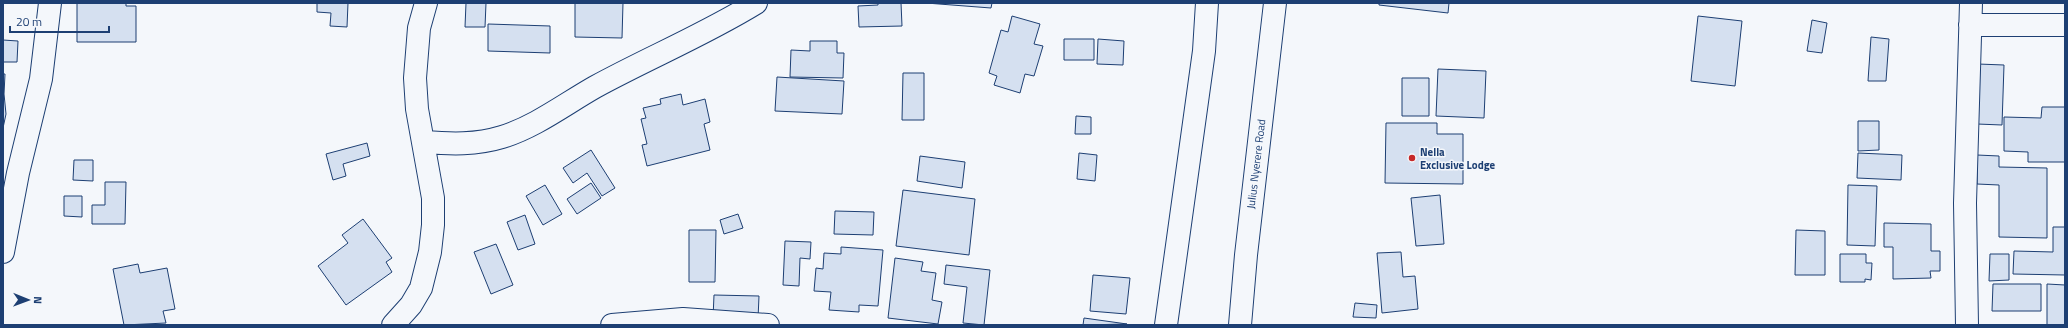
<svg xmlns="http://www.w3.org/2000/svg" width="2068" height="328" viewBox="0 0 2068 328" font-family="'Titillium Web',sans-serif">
<rect width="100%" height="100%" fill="#f4f7fb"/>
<path fill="#d5e0f0" stroke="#1d3f73" d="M 77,3 L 126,3 L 126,6 L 136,6 L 136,42 L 77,42 Z
M 317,3 L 348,3 L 347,27 L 330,26 L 331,13 L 317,12 Z
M 466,3 L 486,3 L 485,27 L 465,27 Z
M 575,3 L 623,3 L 622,38 L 575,37 Z
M 878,3 L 901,3 L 902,26 L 859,27 L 858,6 L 878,5 Z
M 926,3 L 992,3 L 991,8 Z
M 1379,3 L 1449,3 L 1448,13 L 1379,5 Z
M 1012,16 L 1040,24 L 1034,44 L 1043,46 L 1034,76 L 1025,74 L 1020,93 L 994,85 L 997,76 L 989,73 L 1001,30 L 1008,32 Z
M 1698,16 L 1742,21 L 1735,86 L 1691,81 Z
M 1812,20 L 1827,23 L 1822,53 L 1807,51 Z
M 488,24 L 550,26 L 550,53 L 488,51 Z
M 1871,37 L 1889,39 L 1886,81 L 1868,81 Z
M 1064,39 L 1094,39 L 1094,60 L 1064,60 Z
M 1098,39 L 1124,41 L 1123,65 L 1097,64 Z
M 3,40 L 18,41 L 17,62 L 3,62 Z
M 810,41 L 837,41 L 837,53 L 844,53 L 843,78 L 790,77 L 791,50 L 810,51 Z
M 1978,64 L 2004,65 L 2002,125 L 1977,124 Z
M 1438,69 L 1486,71 L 1484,118 L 1436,116 Z
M 903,73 L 924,73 L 924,120 L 902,120 Z
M 3,74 L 5,74 L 4,94 L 6,114 L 3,128 Z
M 777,77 L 844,81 L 842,114 L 775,111 Z
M 1402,78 L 1429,78 L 1429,116 L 1402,116 Z
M 681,94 L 683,105 L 705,99 L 710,122 L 704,124 L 710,150 L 647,166 L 642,145 L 647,144 L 641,119 L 646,118 L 643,108 L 661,104 L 660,99 Z
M 2042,107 L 2065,107 L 2065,162 L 2028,162 L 2028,152 L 2004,151 L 2004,117 L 2041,118 Z
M 1076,116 L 1091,117 L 1091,134 L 1075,134 Z
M 1858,121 L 1879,121 L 1879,150 L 1858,151 Z
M 1386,123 L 1437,123 L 1437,134 L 1463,134 L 1463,184 L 1385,183 Z
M 367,143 L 370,156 L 343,164 L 346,176 L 333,180 L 326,154 Z
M 591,150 L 615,188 L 602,196 L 587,173 L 573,183 L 563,168 Z
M 1079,153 L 1097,155 L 1095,181 L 1077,179 Z
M 1858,153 L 1902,155 L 1901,180 L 1857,178 Z
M 1977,155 L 1999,156 L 1999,167 L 2047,168 L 2047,238 L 1999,237 L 1999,185 L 1977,184 Z
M 920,156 L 965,162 L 962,188 L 917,181 Z
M 74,160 L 93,160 L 93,181 L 73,180 Z
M 105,182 L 126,182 L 125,224 L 92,224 L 92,205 L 105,205 Z
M 591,183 L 601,198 L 577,214 L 567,199 Z
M 545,185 L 562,214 L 543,225 L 526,196 Z
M 1848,185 L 1877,186 L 1875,246 L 1847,245 Z
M 903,190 L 975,199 L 969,255 L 896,246 Z
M 1440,195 L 1444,244 L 1416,246 L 1411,198 Z
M 64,196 L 82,196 L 82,217 L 64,216 Z
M 835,211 L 874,212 L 873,235 L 834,234 Z
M 738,214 L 743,228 L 724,234 L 720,220 Z
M 525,215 L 535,244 L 518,250 L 507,222 Z
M 363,219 L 392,258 L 386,262 L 392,272 L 346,305 L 318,266 L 348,243 L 342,235 Z
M 1884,223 L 1931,224 L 1931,251 L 1940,251 L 1940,271 L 1930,271 L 1931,278 L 1893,279 L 1893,247 L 1884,247 Z
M 2053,227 L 2065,227 L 2065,275 L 2013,274 L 2014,251 L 2053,252 Z
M 689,230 L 716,230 L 715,282 L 689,282 Z
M 1796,230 L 1825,231 L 1825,275 L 1795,275 Z
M 785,241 L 811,242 L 810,259 L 800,258 L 799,286 L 783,285 Z
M 496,244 L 513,285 L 491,294 L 474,252 Z
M 841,247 L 883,250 L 878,306 L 859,305 L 859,312 L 829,310 L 831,292 L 814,291 L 816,268 L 823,269 L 824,253 L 841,254 Z
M 1401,252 L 1403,277 L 1415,276 L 1418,309 L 1382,313 L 1377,253 Z
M 1840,254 L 1866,254 L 1866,263 L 1872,263 L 1871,280 L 1865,279 L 1865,282 L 1840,282 Z
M 1990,254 L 2009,254 L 2009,280 L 1989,281 Z
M 895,258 L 923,262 L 921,271 L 936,273 L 932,300 L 942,302 L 938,324 L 888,318 Z
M 138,264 L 140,273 L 167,268 L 175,309 L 163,311 L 166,323 L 124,325 L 113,269 Z
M 946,265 L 990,270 L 984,325 L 963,323 L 967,287 L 944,284 Z
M 1093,275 L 1130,278 L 1126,314 L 1090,311 Z
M 1993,284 L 2041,284 L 2041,311 L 1992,311 Z
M 2047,284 L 2065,285 L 2065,325 L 2047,325 Z
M 714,295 L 759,296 L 758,319 L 713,318 Z
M 1355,303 L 1377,305 L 1376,318 L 1353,317 Z
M 1084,318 L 1127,324 L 1083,325 Z"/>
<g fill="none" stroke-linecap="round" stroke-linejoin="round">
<g stroke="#1d3f73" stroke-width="24">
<path id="minor" d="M 1970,25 L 2065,25
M 424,142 C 451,144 476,145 502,137 C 535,127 565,104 595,87 C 648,58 704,35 756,3
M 3,252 L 18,173 L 41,79 L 50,3
M 393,325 L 411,305 L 421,288 L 430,252 L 433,225 L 433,198 L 417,109 L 415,78 L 419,28 L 426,3
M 612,325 L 683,319 L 768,325
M 1166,325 L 1204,51 L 1207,3
M 1967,325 L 1965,203 L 1971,3"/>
</g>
<g stroke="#1d3f73" stroke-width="24">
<path id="highway" d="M 1240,325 L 1246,255 L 1275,3"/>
</g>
<use href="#minor" stroke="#f4f7fb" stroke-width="22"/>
<use href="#highway" stroke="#f4f7fb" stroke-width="22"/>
</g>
<circle fill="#c62828" stroke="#f4f7fb" stroke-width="1.5" cx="1412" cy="158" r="4"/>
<g text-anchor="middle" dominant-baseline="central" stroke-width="3" stroke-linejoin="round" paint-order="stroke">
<g font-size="11" font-weight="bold" fill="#1d3f73" stroke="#f4f7fb" text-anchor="start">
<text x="1420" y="152">Nella<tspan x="1420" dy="13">Exclusive Lodge</tspan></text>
</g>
<g font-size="11" fill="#1d3f73" stroke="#f4f7fb">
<text transform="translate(1256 164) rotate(-83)">Julius Nyerere Road</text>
</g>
</g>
<rect width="2068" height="328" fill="none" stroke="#1d3f73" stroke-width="8"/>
<g transform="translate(28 300) rotate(91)" stroke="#f4f7fb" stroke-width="3" paint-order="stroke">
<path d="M0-3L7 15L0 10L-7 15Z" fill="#1d3f73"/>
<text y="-6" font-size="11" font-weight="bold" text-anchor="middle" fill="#1d3f73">N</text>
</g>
<path d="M10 26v6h99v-6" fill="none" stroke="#1d3f73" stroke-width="2"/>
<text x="16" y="26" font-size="12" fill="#1d3f73" stroke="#f4f7fb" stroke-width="3" paint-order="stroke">20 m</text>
</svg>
